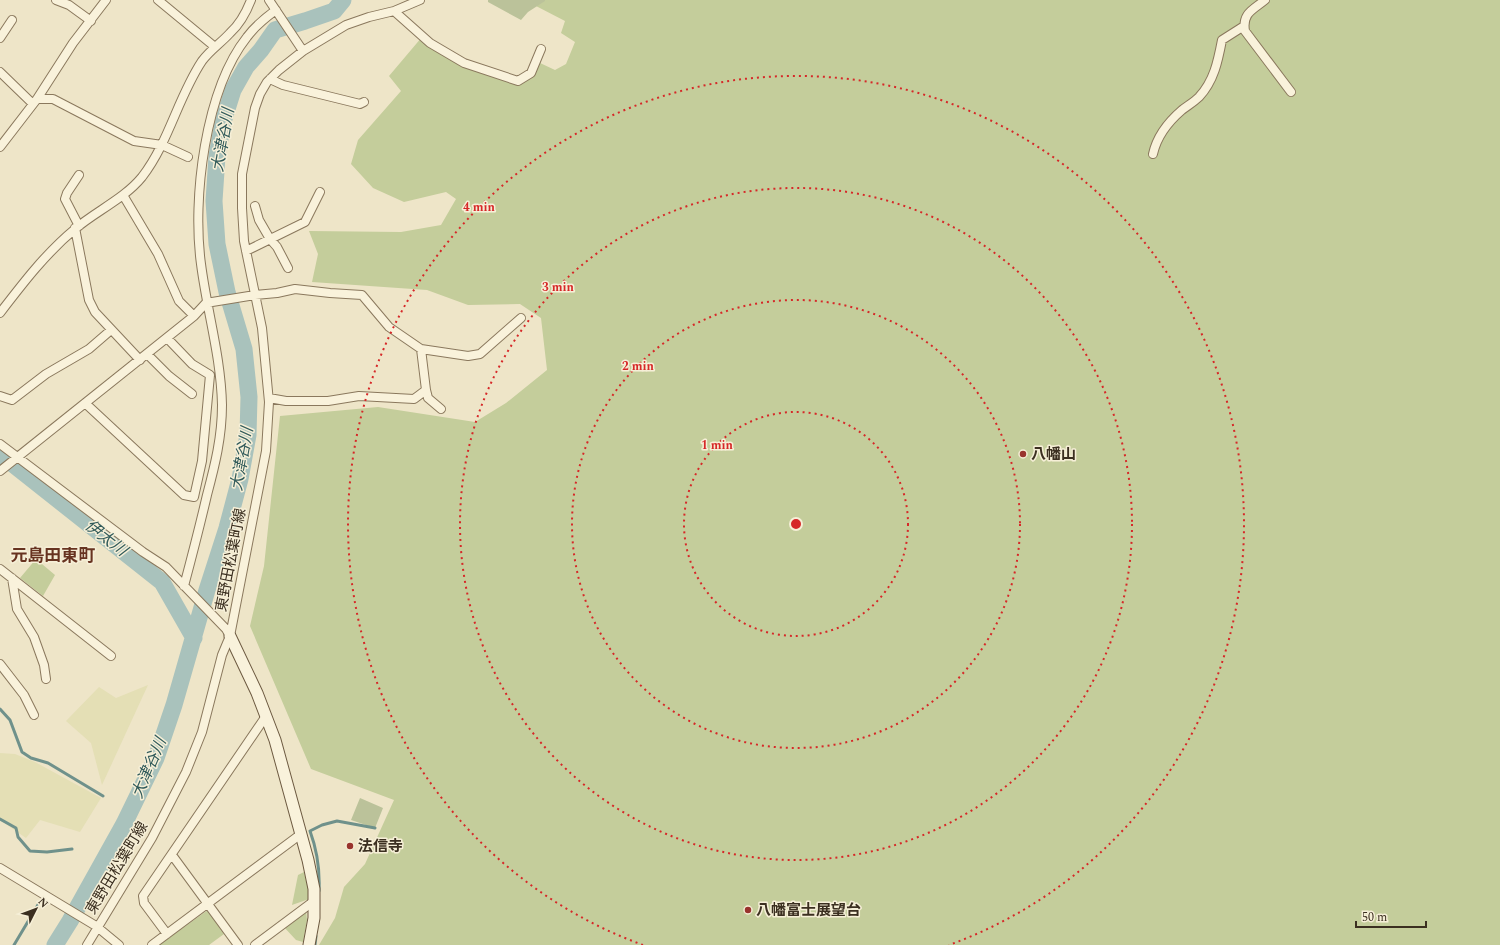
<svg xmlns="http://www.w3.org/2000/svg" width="1500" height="945" viewBox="0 0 1500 945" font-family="Spectral,'Noto Sans JP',serif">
<rect width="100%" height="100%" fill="#eee5c8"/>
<path fill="#e4dfb5" d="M 148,685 L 102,785 L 91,743 L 66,721 L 99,687 L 116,698 Z
M 0,753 L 15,754 L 35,762 L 101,798 L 80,832 L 40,820 L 26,838 L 0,820 Z"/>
<path fill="#c4cd9b" d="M 545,0 L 1500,0 L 1500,945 L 319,945 L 335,918 L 344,887 L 365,864 L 394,800 L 311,769 L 250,626 L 264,566 L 280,416 L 378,407 L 475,422 L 506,403 L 547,370 L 541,318 L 520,304 L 468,305 L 427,290 L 312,282 L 318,254 L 309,231 L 401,232 L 441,225 L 456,199 L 446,192 L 404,202 L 373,188 L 351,164 L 358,140 L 401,91 L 389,76 L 422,37 L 440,51 L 518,84 L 533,75 L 540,63 L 555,70 L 566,64 L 575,42 L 561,33 L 565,21 L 536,6 Z
M 36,559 L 55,575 L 43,596 L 20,578 Z
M 304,872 C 306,883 309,887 309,899 L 292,905 L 298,875 Z
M 208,910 L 224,934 L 209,945 L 159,945 Z
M 306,910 L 307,920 L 303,942 L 296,940 L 283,926 Z"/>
<path fill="#bbc29a" d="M 488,0 L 545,0 L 545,1 L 528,12 L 521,20 L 488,2 Z
M 360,798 L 383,808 L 375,828 L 351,820 Z"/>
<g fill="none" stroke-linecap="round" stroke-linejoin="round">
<path stroke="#6f918b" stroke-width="3" d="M 0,709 L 10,720 L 22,752 L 31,758 L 48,763 L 103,796
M 0,819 L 16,828 L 18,837 L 30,851 L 47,852 L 72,849
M 319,891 C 320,871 317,850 310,831 L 322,825 L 337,821 L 375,828
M 14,945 L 39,903
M 315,945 L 316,936"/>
<path stroke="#a9c2bc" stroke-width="17" d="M 0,454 L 162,582 L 194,638
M 55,945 L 70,921 L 124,824 L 156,758 L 174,705 L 207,590 L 227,528 L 240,479 L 248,435 L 249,397 L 244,349 L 227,292 L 217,244 L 214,201 L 217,156 L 223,122 L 233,90 L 246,67 L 261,50 L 275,30 L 305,21 L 334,11 L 343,0"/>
<g stroke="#8a785d" stroke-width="10">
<path id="street" d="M 56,0 L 69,5 L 91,21
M 158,0 L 215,47
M 269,0 L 303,51
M 1265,0 C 1253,10 1242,13 1245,31 L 1291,92
M 394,11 L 430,43 L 464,63 L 518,81 L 531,73 L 541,49
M 0,38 L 12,20
M 0,72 L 33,104
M 270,79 L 283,85 L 360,104 L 364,102
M 37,99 L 53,99 L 134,141 L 162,145 L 188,157
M 0,147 L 37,99 L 73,43 L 106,0
M 1153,154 C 1157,136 1168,122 1182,110 C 1187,106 1194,102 1199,97 C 1214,81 1218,61 1222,40 L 1244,26
M 79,175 L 67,193 L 65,199 L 79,226
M 123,195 L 158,254 L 179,301 L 194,316
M 255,206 L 259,220 L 270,239 L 277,247 L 288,268
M 75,228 L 89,300 L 95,312 L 140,360
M 246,251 L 305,222 L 320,192
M 0,313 C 23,283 46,253 75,229 C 96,211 124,199 142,177 C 169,142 178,97 202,61 C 210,50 221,43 230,33 C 240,24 246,13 251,0
M 147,354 L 169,376 L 192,394
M 426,390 L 428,398 L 441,409
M 0,396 L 12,400 L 46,374 L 89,349 L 111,330
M 269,398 L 286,401 L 328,401 L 359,396 L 414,399 L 426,390 L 421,349
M 85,403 L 184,495 L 194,497 L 202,461 L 210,375 L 192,364 L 167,338
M 0,444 L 143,552 L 166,567 L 226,629 L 230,636
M 0,471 L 194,316 L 206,303 L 255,295 L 277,293 L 295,289 L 330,293 L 362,295 L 389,327 L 421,349 L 468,356 L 480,354 L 521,318
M 0,569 L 111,656
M 12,578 L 17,609 L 34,637 L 44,665 L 46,679
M 184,586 C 192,556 200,525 207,495 C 215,465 222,437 222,405 C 221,357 207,311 201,264 C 192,199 205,90 247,37 C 255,26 265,18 276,10
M 0,664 L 24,695 L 34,715
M 172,855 L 238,945
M 0,868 L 96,926 L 119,945
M 167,934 L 144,903 L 143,896 L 266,716
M 87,945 L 152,838 L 186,772 L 202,732 L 222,655 L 230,636 L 266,451 L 269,402 L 262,328 L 244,241 L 242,208 L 242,174 L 255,108 L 260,94 L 267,82 L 279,70 L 303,51 L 346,25 L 369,17 L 394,11 L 420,0
M 152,945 L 301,834
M 255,945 L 314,901"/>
</g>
<g stroke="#6c5940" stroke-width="13">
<path id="secondary" d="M 230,636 L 257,693 L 275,740 L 308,860 L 314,889 L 314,918 L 309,945"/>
</g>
<use href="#street" stroke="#f9f2db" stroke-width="8"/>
<use href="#secondary" stroke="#f9f2db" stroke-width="11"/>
</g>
<g fill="none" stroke="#d62828" stroke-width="2" stroke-dasharray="2 4">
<circle cx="796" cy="524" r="112"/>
<circle cx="796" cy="524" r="224"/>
<circle cx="796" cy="524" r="336"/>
<path d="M643 945A448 448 0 1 1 949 945"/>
</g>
<g fill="#99332d" stroke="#f6efd7" stroke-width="1.5">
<circle cx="1023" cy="454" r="4"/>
<circle cx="350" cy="846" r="4"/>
<circle cx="748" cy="910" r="4"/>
</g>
<g text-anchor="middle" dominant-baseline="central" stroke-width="3" stroke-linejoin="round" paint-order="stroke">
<g font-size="15" font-weight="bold" fill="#3b2f20" stroke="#f6efd7" text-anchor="start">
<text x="1031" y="454">八幡山</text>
<text x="358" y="846">法信寺</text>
<text x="756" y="910">八幡富士展望台</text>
</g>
<g font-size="15" fill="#3b2f20" stroke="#f6efd7">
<text transform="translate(231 560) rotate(-79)">東野田松葉町線</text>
<text transform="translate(117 868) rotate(-59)">東野田松葉町線</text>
</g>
<g font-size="16" font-style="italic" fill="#305a5a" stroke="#f6efd7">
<text transform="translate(223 140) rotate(-80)">大津谷川</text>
<text transform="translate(242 459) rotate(-80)">大津谷川</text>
<text transform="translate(106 538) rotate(38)">伊太川</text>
<text transform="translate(149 768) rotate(-67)">大津谷川</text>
</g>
<g font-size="17" font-weight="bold" fill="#673320" stroke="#f6efd7">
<text x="53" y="556">元島田東町</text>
</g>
</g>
<circle cx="796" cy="524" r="6" fill="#d62828" stroke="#f6efd7" stroke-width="2"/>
<g font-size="12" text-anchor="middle" font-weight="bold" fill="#d62828" stroke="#f6efd7" stroke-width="3" stroke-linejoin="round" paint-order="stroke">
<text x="479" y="211">4 min</text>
<text x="558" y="291">3 min</text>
<text x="638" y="370">2 min</text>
<text x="717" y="449">1 min</text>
</g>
<g transform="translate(36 909) rotate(48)" stroke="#f6efd7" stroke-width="3" paint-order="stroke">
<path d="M0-3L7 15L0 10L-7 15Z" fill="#3b2f20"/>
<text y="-6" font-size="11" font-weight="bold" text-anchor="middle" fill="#3b2f20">N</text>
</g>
<path d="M1356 921v6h70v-6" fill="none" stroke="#3b2f20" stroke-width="2"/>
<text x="1362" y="921" font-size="12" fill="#3b2f20" stroke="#f6efd7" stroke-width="3" paint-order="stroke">50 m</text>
</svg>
